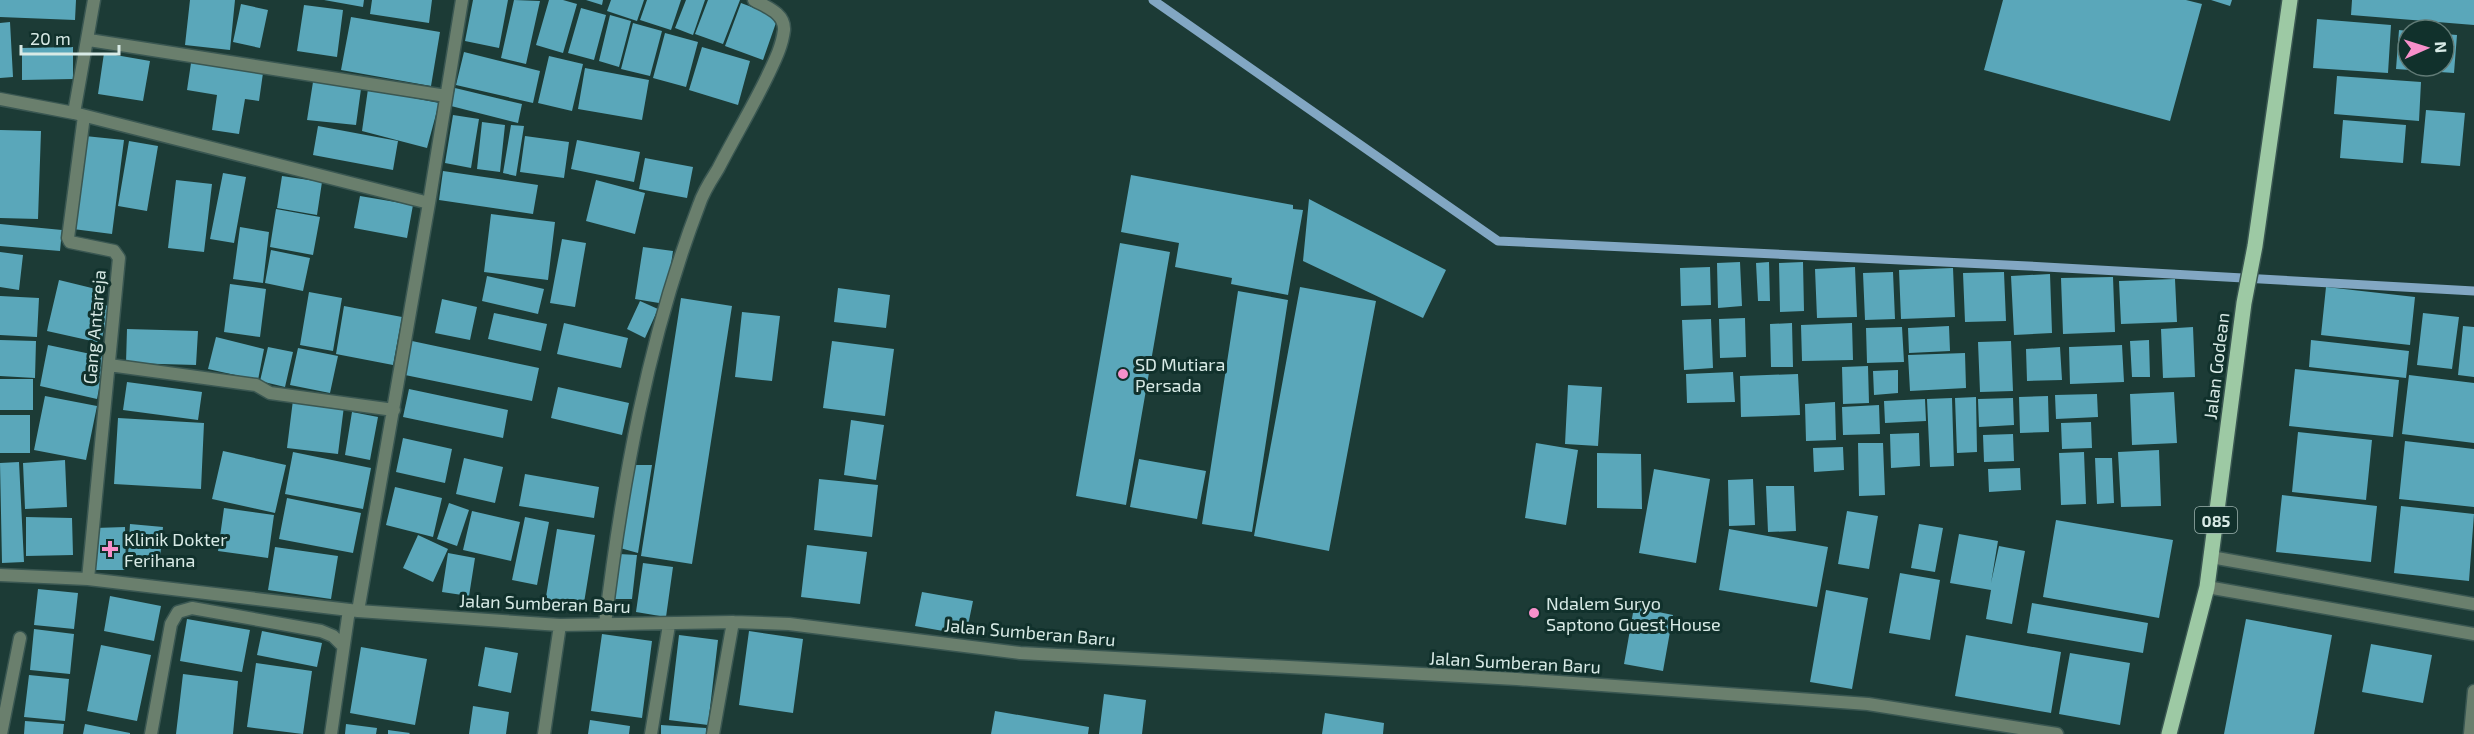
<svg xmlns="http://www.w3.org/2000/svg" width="2474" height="734" viewBox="0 0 2474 734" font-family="'Exo 2',sans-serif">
<rect width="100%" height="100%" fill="#1c3b36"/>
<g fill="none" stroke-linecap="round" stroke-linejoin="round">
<path stroke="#82a7c3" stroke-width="9" d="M 1153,0 L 1498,241 L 2028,266 L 2474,291"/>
</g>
<path fill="#5aa7ba" d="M 0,0 L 76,0 L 75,20 L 0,17 Z
M 190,0 L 235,0 L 230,50 L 185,45 Z
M 324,0 L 364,0 L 363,7 Z
M 372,0 L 432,0 L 429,23 L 370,14 Z
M 473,0 L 508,0 L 499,48 L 465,41 Z
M 514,0 L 540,1 L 526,64 L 501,58 Z
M 549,0 L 563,0 L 577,4 L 563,53 L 536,45 Z
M 586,0 L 603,0 L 602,5 Z
M 611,0 L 644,0 L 637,21 L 607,11 Z
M 647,0 L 681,0 L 671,30 L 640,20 Z
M 686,0 L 705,0 L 693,35 L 675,28 Z
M 708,0 L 740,0 L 723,44 L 695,34 Z
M 2003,0 L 2186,0 L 2202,4 L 2170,121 L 1984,70 Z
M 2211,0 L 2232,0 L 2230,6 Z
M 2352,0 L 2474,0 L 2474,25 L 2351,15 Z
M 741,3 L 778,17 L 763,60 L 725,46 Z
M 241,4 L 268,10 L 260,48 L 233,42 Z
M 304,5 L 343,10 L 337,57 L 297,51 Z
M 581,8 L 606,15 L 594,60 L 568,53 Z
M 610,15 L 631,21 L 619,67 L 599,61 Z
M 351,17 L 440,32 L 431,86 L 341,70 Z
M 2317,19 L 2391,25 L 2388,73 L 2313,68 Z
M 10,22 L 13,77 L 0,78 L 0,23 Z
M 633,23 L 662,31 L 650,76 L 621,69 Z
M 2399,30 L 2408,31 L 2408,66 L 2444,66 L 2444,34 L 2457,35 L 2454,73 L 2396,69 Z
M 665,33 L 698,42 L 686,87 L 653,78 Z
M 73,47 L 73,79 L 22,80 L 22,48 Z
M 702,47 L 750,61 L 738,105 L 689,90 Z
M 464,52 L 540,71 L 533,103 L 456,85 Z
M 104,53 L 150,61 L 143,101 L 98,94 Z
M 549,56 L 583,64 L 572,111 L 538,103 Z
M 191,63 L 263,73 L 259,101 L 245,99 L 239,134 L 212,130 L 217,95 L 187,90 Z
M 585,68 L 649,80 L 642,120 L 578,109 Z
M 2337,76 L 2421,82 L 2419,121 L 2334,114 Z
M 313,82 L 361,89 L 356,125 L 307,120 Z
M 455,88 L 522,104 L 518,123 L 451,106 Z
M 368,89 L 439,103 L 427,148 L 362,131 Z
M 2426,110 L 2465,113 L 2460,166 L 2421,163 Z
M 453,115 L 479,119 L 471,168 L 445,163 Z
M 2343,120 L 2406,125 L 2403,163 L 2340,158 Z
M 482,122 L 505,125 L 500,172 L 477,169 Z
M 511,125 L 524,126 L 516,176 L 503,173 Z
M 318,126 L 398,141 L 393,170 L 313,155 Z
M 0,130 L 41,131 L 38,219 L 0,218 Z
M 85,136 L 124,140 L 112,234 L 73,229 Z
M 525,136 L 569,142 L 564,178 L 520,172 Z
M 577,140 L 640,152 L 634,182 L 571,169 Z
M 129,141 L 158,146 L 147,211 L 118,206 Z
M 645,158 L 693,167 L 687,198 L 639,189 Z
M 443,171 L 538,185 L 533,214 L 439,200 Z
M 223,173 L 246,177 L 234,243 L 210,239 Z
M 1131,175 L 1293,205 L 1293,209 L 1303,210 L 1288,295 L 1231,284 L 1232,278 L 1175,267 L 1179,243 L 1121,232 Z
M 282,176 L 322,182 L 317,215 L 277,208 Z
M 176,180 L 212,184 L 204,252 L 168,248 Z
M 596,180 L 645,193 L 635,234 L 586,221 Z
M 360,196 L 413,205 L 407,238 L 354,228 Z
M 1309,199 L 1446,270 L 1423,318 L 1303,261 Z
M 276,209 L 320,217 L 313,255 L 270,247 Z
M 491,214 L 555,222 L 548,280 L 484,272 Z
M 0,224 L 62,230 L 60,251 L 0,246 Z
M 240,227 L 269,232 L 263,283 L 233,279 Z
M 562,239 L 586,243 L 575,307 L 550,303 Z
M 1120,243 L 1170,252 L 1126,505 L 1076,496 Z
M 643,247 L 673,251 L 665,304 L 635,299 Z
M 271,250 L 310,258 L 303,291 L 265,283 Z
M 0,252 L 23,255 L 19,290 L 0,287 Z
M 1740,262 L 1742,306 L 1718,308 L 1717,263 Z
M 1769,262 L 1770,301 L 1758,301 L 1756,263 Z
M 1803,262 L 1804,311 L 1780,312 L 1779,263 Z
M 1710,267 L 1711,305 L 1681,306 L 1680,268 Z
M 1855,267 L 1857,317 L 1817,318 L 1815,269 Z
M 1953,268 L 1955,317 L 1901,319 L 1899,270 Z
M 1893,272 L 1895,319 L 1865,320 L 1863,273 Z
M 2004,272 L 2006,321 L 1965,322 L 1963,273 Z
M 2050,274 L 2052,333 L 2014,335 L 2011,276 Z
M 487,276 L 544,289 L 538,314 L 482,301 Z
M 2113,277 L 2115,332 L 2063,334 L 2061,278 Z
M 2175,279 L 2177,322 L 2121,324 L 2119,281 Z
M 59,280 L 100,290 L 97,304 L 109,306 L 101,343 L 47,331 Z
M 230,284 L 266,289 L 260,337 L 224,332 Z
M 1300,287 L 1376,301 L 1329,551 L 1254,536 Z
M 2326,287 L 2415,297 L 2410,345 L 2321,335 Z
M 838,288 L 890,295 L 886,328 L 834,322 Z
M 1238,291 L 1288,300 L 1252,532 L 1202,524 Z
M 309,292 L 342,298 L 333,351 L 300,345 Z
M 0,296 L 39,298 L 37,337 L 0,335 Z
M 681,298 L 732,306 L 692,564 L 641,556 Z
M 442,299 L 477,307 L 470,340 L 435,333 Z
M 640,301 L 658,309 L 645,338 L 627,329 Z
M 344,306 L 402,317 L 393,365 L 336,354 Z
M 742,312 L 780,316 L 772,381 L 735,377 Z
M 494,313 L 547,324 L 541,351 L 488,339 Z
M 2423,313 L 2459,317 L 2452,369 L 2417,365 Z
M 1745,318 L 1746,357 L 1720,358 L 1719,319 Z
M 1711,319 L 1713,368 L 1684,370 L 1682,320 Z
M 564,323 L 628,338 L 621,368 L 557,354 Z
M 1792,323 L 1793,367 L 1771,367 L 1770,324 Z
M 1852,323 L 1853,360 L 1802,361 L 1801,325 Z
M 1949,326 L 1950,351 L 1909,353 L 1908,328 Z
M 2463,326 L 2474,327 L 2474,377 L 2458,375 Z
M 1902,327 L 1904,362 L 1867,363 L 1866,328 Z
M 2193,327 L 2195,377 L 2163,378 L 2161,329 Z
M 127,329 L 198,331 L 196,365 L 126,363 Z
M 216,337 L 264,349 L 258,380 L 208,369 Z
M 0,340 L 36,341 L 35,378 L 0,376 Z
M 2149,340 L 2150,377 L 2132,377 L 2130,341 Z
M 2311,340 L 2409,351 L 2406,378 L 2309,367 Z
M 412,341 L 539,368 L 532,401 L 405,375 Z
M 832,341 L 894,349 L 885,416 L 823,408 Z
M 2011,341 L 2013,391 L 1980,392 L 1978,342 Z
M 48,345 L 105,357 L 97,399 L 40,386 Z
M 2122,345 L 2124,382 L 2070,384 L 2069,347 Z
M 268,347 L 293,352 L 285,387 L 260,381 Z
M 2060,347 L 2062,380 L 2027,381 L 2026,349 Z
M 298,348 L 338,356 L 330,393 L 290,385 Z
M 1965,353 L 1966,388 L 1910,391 L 1908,355 Z
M 1868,366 L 1869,403 L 1843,404 L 1842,367 Z
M 2295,369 L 2399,380 L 2393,437 L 2289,426 Z
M 1898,370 L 1898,393 L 1874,395 L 1873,371 Z
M 1733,372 L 1735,402 L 1687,403 L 1686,374 Z
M 1798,374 L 1800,415 L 1741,417 L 1740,376 Z
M 2409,375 L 2474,383 L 2474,443 L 2402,434 Z
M 0,379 L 33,379 L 33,410 L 0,410 Z
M 127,382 L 202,392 L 198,420 L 123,410 Z
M 1568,385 L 1602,387 L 1598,446 L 1565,444 Z
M 558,387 L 629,403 L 622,435 L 551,418 Z
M 409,389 L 508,410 L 503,438 L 403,417 Z
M 2174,392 L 2177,443 L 2132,445 L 2130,394 Z
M 2097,394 L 2098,417 L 2056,419 L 2055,395 Z
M 45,396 L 97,406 L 86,460 L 34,450 Z
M 2048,396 L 2049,432 L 2020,433 L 2019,397 Z
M 1976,397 L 1977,452 L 1957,453 L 1955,398 Z
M 1952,398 L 1954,466 L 1930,467 L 1927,399 Z
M 2013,398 L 2014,425 L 1979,427 L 1978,399 Z
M 1925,399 L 1926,421 L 1885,423 L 1884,401 Z
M 293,400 L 344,406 L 338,454 L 287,448 Z
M 1835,402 L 1836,440 L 1806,441 L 1805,404 Z
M 1879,405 L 1880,434 L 1843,435 L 1842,407 Z
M 352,412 L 378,417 L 370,460 L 345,455 Z
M 0,415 L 30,415 L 30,453 L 0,453 Z
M 118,418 L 204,423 L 201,489 L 114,484 Z
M 851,420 L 884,425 L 876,480 L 844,475 Z
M 2091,422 L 2092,448 L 2062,449 L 2061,423 Z
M 2298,432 L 2372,440 L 2366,500 L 2292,492 Z
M 1919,433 L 1920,466 L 1891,468 L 1890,434 Z
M 2013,434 L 2014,461 L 1984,462 L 1983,435 Z
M 403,438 L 452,449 L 445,483 L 396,472 Z
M 2405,441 L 2474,449 L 2474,507 L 2399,499 Z
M 1536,443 L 1578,450 L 1566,525 L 1525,518 Z
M 1858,443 L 1883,443 L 1885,495 L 1859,496 Z
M 1843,447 L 1844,470 L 1814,472 L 1813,448 Z
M 2159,450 L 2161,506 L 2121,507 L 2118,452 Z
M 223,451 L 286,465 L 275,513 L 212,499 Z
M 293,452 L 371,468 L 363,509 L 285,494 Z
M 2084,452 L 2086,504 L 2061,505 L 2059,453 Z
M 1597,453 L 1641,454 L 1642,509 L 1597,508 Z
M 464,458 L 503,467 L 495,503 L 456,494 Z
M 2095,458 L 2112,458 L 2114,503 L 2097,504 Z
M 1139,459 L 1206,471 L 1197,519 L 1130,507 Z
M 65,460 L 67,507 L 25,509 L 23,463 Z
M 19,462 L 24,562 L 2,563 L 0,463 Z
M 635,465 L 652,465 L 638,553 L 620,548 Z
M 2020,468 L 2021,490 L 1989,492 L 1988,469 Z
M 1654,469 L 1710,479 L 1696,563 L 1639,553 Z
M 525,474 L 599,487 L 594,518 L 519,506 Z
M 819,479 L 878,485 L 872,537 L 814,530 Z
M 1753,479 L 1755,525 L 1729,526 L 1728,480 Z
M 1766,486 L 1794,486 L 1796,531 L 1768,532 Z
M 395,487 L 442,498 L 433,537 L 386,525 Z
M 2282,495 L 2377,506 L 2371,562 L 2276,552 Z
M 287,498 L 361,513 L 353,553 L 279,539 Z
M 449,503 L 469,510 L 457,546 L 437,539 Z
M 2401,506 L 2474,514 L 2469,581 L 2394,573 Z
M 224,508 L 274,515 L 268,558 L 218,551 Z
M 472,511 L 520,522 L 511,561 L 463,550 Z
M 1847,511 L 1878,516 L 1869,569 L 1838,564 Z
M 26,517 L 72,518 L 73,555 L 26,556 Z
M 525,517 L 549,522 L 537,585 L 512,580 Z
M 2056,520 L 2173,540 L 2159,618 L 2043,597 Z
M 130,524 L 163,527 L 160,558 L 128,555 Z
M 1919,524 L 1943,528 L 1935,572 L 1911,568 Z
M 125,527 L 126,570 L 96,570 L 95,528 Z
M 557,529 L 595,535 L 583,609 L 545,603 Z
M 1729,529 L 1828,547 L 1817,607 L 1719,590 Z
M 1959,534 L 1998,541 L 1991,583 L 1999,546 L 2025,551 L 2012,624 L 1986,619 L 1991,590 L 1950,583 Z
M 418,535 L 448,549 L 433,582 L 403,568 Z
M 807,545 L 867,552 L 860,604 L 801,597 Z
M 275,547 L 338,556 L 331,599 L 268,590 Z
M 448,553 L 475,558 L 469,596 L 442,592 Z
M 619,554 L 637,555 L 632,599 L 613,599 Z
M 643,563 L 673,567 L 666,617 L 636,612 Z
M 1900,573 L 1940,580 L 1930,640 L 1889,633 Z
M 38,589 L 78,593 L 74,629 L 34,625 Z
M 1826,590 L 1868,598 L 1852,689 L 1810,682 Z
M 922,592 L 973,601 L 966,635 L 915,626 Z
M 110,596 L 161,606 L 154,641 L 104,631 Z
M 2032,603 L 2148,623 L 2143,653 L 2027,633 Z
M 1634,607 L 1673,615 L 1663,671 L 1624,664 Z
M 187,619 L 250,630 L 242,672 L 180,661 Z
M 2246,619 L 2332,635 L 2314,734 L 2224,734 Z
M 34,629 L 74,634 L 70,674 L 30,670 Z
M 262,631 L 322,643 L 317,667 L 257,655 Z
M 749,631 L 803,639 L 793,713 L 739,705 Z
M 602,634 L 652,641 L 642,718 L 591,711 Z
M 679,635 L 718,640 L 708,725 L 669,720 Z
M 1966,635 L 2061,652 L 2051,713 L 1955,696 Z
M 2371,644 L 2432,655 L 2423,703 L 2362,692 Z
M 101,645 L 151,655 L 137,721 L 87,711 Z
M 361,647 L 427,659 L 415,725 L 350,713 Z
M 485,647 L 518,653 L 511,693 L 478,686 Z
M 2070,653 L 2130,663 L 2120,725 L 2059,714 Z
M 256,663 L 312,671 L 303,734 L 247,727 Z
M 183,674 L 238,681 L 233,734 L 176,734 Z
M 29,675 L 69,679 L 65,721 L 24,717 Z
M 1104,694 L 1146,700 L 1142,734 L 1099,734 Z
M 473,706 L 509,712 L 506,734 L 469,734 Z
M 995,711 L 1089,727 L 1088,734 L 991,734 Z
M 1325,713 L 1384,723 L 1383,734 L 1322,734 Z
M 590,720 L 630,726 L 629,734 L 588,734 Z
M 25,721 L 64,724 L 63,734 L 24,734 Z
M 85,724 L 130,733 L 130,734 L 83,734 Z
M 346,724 L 377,728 L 376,734 L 345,734 Z
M 661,725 L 706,728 L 706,734 L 661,734 Z
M 388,730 L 410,733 L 409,734 L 388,734 Z"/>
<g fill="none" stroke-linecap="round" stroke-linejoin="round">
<g stroke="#3a5752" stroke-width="15">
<path id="street" d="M 89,40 L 446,96
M 0,99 L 74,113 L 429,203 L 358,611
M 74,113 L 94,0
M 84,116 L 68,238 L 70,242 L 114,251 L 119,258 L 88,579
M 429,203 L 462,0
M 109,365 L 256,385 L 270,393 L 394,410
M 2211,557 L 2474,604
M 0,575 L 88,579 L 358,611 L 560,625 L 733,622 L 789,624 L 1020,653 L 1517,679 L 1868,704 L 2057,734
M 2207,587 L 2474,634
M 605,624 C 622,483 648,338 699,205 C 703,192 711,180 718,169 C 734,138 752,108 767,77 C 774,62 782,47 784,30 C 785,13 766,7 754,0
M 1,734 L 20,638
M 151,734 L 171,624 L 178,612 L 192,608 L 321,631 L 333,636 L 342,645
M 331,734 L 349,610
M 544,734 L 560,625
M 651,734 L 669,625
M 713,734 L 733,622
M 2470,734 L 2474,691"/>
</g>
<g stroke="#3a5752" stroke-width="18">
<path id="primary" d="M 2169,734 L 2207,587 L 2244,303 L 2255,246 L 2290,0"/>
</g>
<use href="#street" stroke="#6a7f6d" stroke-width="12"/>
<use href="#primary" stroke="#9dc9a4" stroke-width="15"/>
</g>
<g fill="#f890cb" stroke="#11312c" stroke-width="2">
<circle cx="1123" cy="374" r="6"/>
<path d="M107 540h6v6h6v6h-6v6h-6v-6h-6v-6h6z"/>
<circle cx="1534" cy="613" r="6"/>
</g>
<g text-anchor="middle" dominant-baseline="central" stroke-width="6" stroke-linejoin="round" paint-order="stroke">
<rect fill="#11312c" stroke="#9cb2ae" stroke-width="1.5" x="2195" y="507" width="42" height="26" rx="4.5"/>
<g font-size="16" font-weight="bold" fill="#d8eae6">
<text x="2216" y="520">085</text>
</g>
<g font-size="18" fill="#d8eae6" stroke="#11312c">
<text transform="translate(94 327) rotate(-85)">Gang Antareja</text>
<text transform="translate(2216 366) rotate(-83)">Jalan Godean</text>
<text transform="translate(545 603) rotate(2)">Jalan Sumberan Baru</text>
<text transform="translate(1030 632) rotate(5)">Jalan Sumberan Baru</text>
<text transform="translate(1515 662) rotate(3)">Jalan Sumberan Baru</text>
</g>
<g font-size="18" fill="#d8eae6" stroke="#11312c" text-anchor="start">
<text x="1135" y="364">SD Mutiara<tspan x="1135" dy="21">Persada</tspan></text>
<text x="124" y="539">Klinik Dokter<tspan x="124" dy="21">Ferihana</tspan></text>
<text x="1546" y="603">Ndalem Suryo<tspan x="1546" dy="21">Saptono Guest House</tspan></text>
</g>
</g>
<g transform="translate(2426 48) rotate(87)"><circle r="28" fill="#11312c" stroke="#617b76" stroke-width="1.5"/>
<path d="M0-4.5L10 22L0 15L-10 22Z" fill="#f890cb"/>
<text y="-9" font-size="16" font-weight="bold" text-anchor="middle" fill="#d8eae6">N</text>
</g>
<path d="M21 45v9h98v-9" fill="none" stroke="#d8eae6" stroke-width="3"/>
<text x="30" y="45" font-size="18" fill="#d8eae6" stroke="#11312c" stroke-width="4.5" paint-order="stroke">20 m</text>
</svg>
